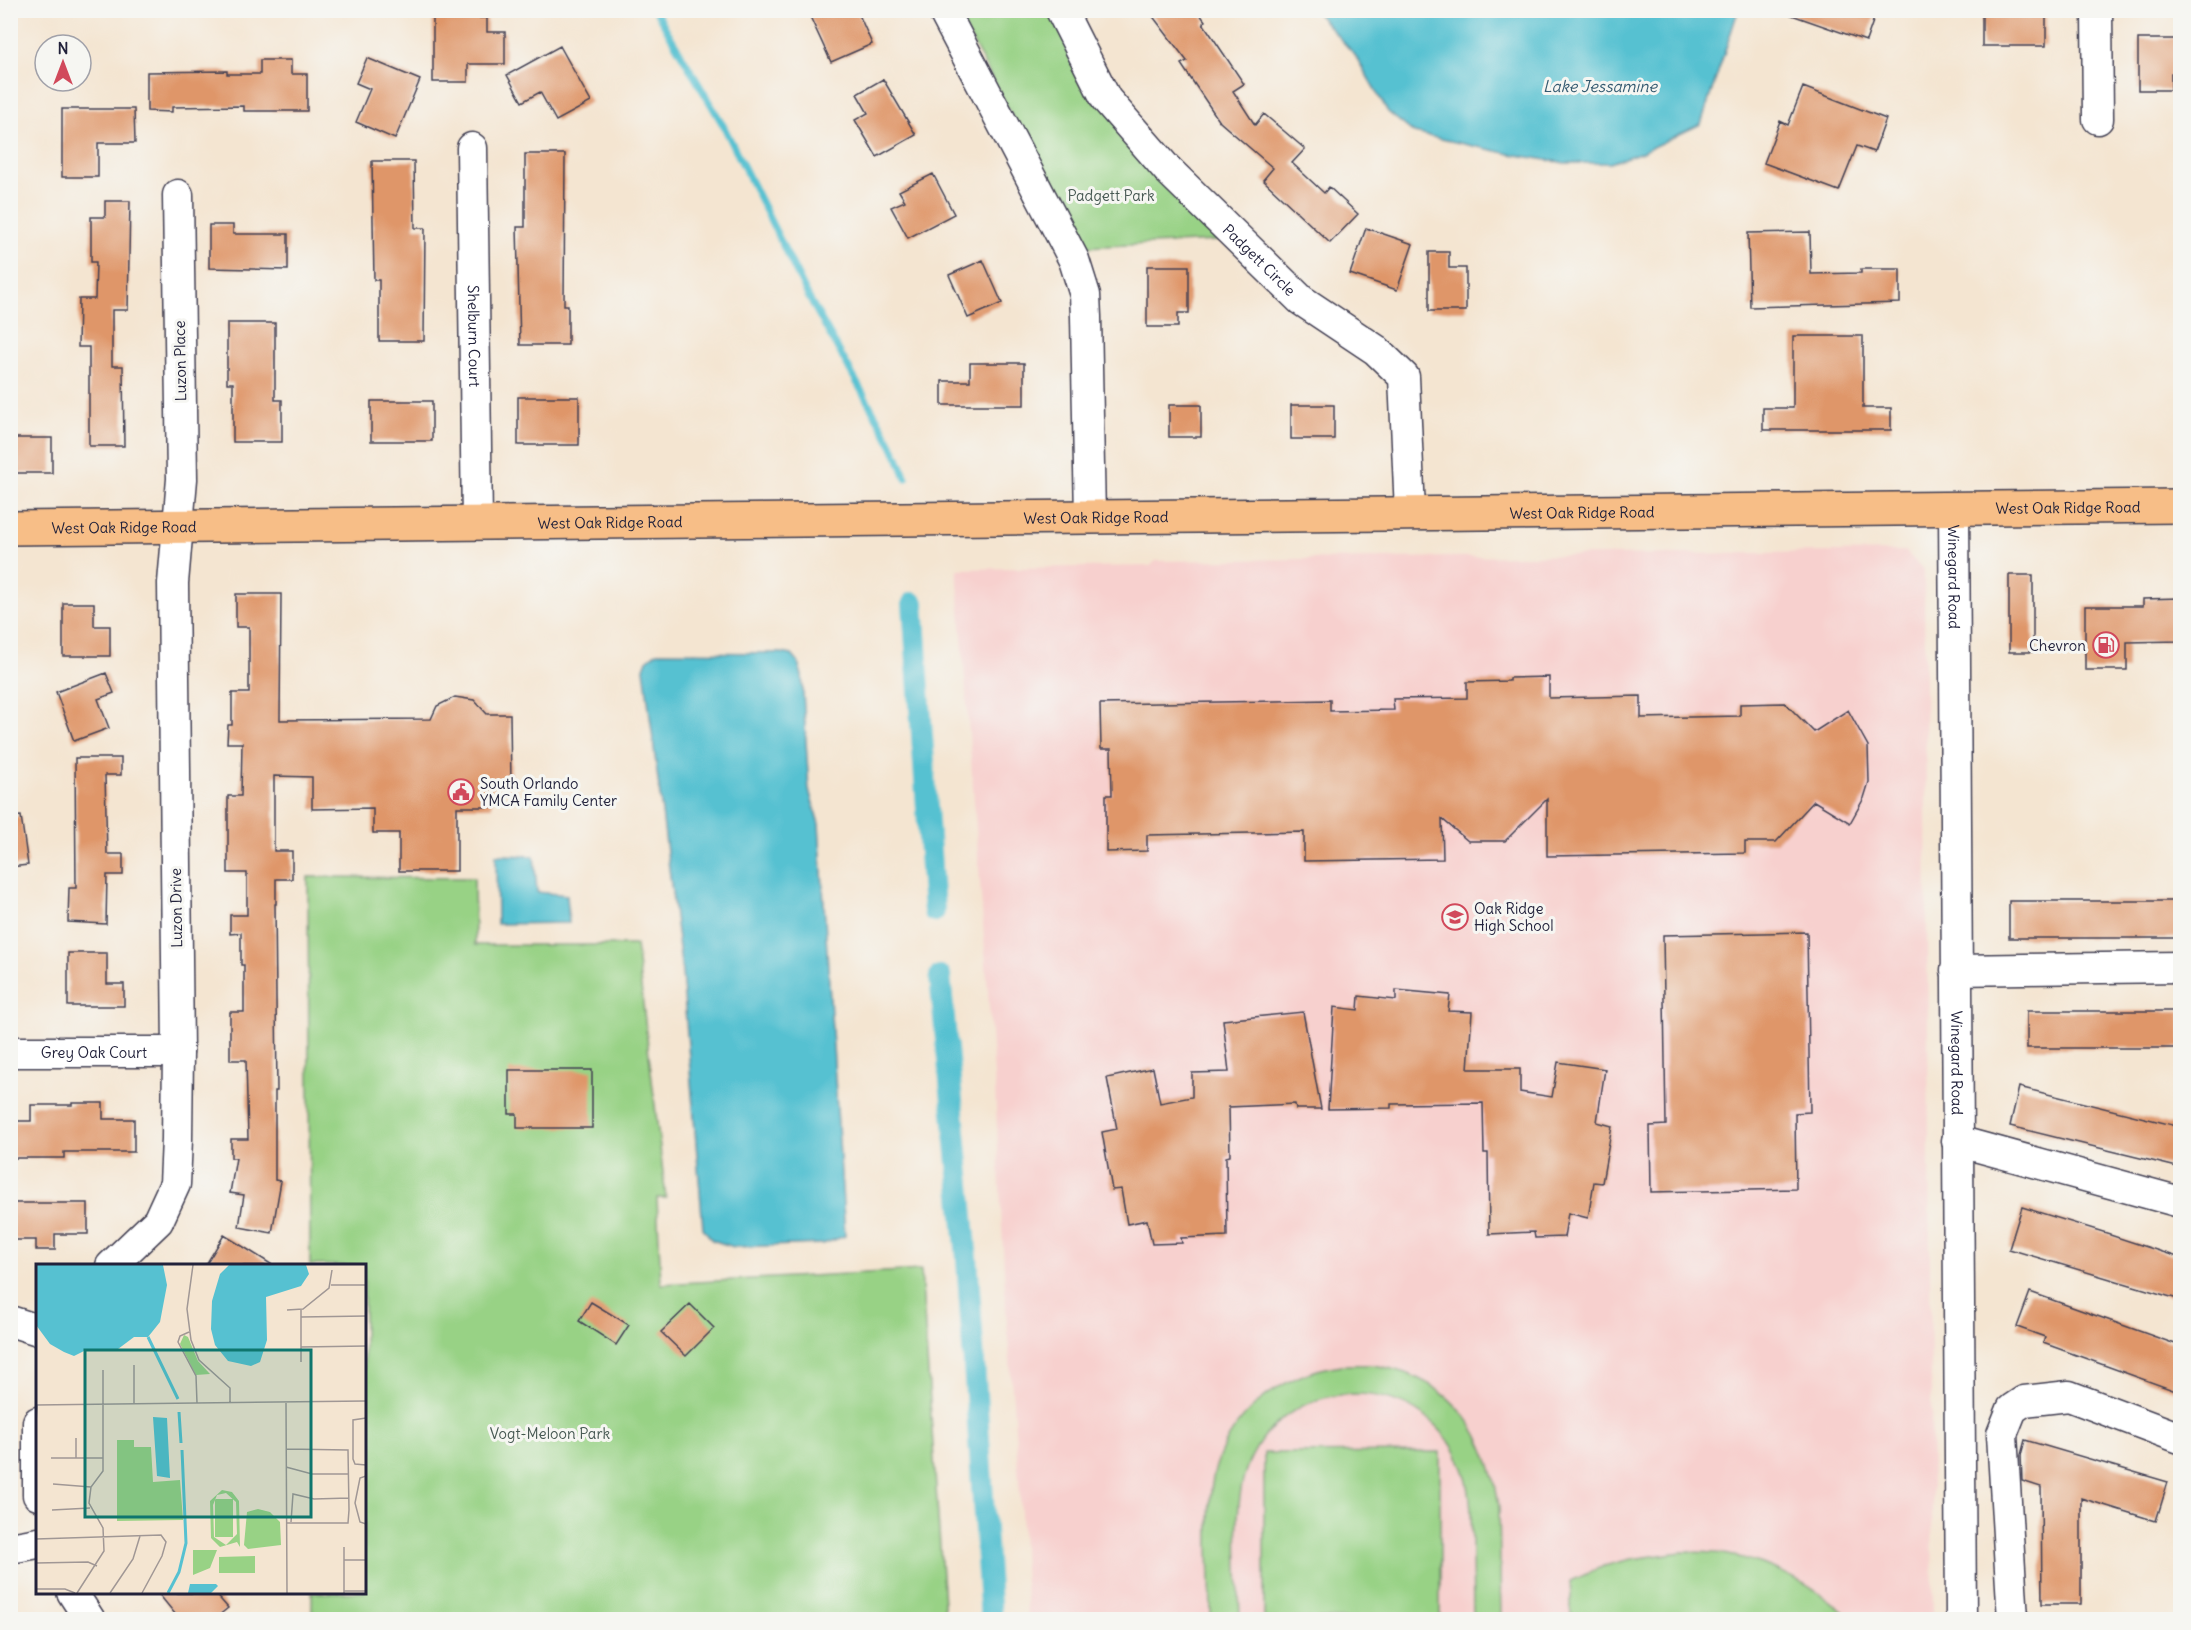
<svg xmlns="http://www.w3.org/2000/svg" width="2191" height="1630" viewBox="0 0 2191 1630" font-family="Delius,sans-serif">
<rect width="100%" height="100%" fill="#f6f6f2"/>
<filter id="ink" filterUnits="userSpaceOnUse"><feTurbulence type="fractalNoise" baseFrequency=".0167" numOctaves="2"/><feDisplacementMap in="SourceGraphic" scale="12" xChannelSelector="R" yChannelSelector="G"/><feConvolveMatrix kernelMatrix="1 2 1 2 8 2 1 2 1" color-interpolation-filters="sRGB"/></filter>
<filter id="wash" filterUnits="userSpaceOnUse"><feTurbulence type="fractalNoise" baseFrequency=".008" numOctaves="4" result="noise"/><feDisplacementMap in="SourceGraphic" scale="24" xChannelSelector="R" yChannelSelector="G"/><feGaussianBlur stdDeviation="1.35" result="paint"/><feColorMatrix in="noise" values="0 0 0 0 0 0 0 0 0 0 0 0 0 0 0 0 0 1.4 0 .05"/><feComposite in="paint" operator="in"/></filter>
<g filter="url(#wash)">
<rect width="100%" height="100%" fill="#f4e5d1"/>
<path fill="#f7d0ce" d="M 1905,551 L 1924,570 L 1933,1619 L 1027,1619 L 1020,1495 L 1006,1309 L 995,1088 L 957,569 L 1150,566 L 1156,561 Z"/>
<path fill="#98d285" stroke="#5d7a60" stroke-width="1.5" d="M 956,11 L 1050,11 L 1164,179 L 1218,241 L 1082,247 Z
M 308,877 L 474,878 L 475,945 L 636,945 L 666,1198 L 657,1198 L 661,1284 L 921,1270 L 945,1619 L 312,1619 L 312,1593 L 364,1592 L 364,1266 L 310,1265 Z
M 1342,1365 C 1354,1365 1367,1364 1379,1366 C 1455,1380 1490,1436 1499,1507 L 1501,1619 L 1473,1619 C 1473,1594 1472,1568 1472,1542 C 1471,1518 1472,1494 1464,1471 C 1430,1372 1291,1368 1249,1462 C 1231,1502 1239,1575 1240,1619 L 1211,1619 C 1211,1577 1205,1519 1213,1478 C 1226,1416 1281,1373 1342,1365 Z
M 1440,1452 L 1440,1619 L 1264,1619 L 1264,1453 Z
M 1682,1552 C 1696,1552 1710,1552 1724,1554 C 1773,1562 1816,1587 1852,1619 L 1571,1619 L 1571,1581 L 1604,1566 L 1631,1559 Z"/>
<path fill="#56c1d1" stroke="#3c7286" stroke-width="1.5" d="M 1315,11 L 1738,11 L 1701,124 L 1642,152 L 1610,163 L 1565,163 L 1510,154 L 1414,133 L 1388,112 L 1355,55 Z
M 657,652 L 781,653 L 792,655 L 798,662 L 802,676 L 809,790 L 819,824 L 845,1236 L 823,1244 L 734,1247 L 712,1240 L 703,1228 L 682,972 L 644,668 L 647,660 Z
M 496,855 L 534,856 L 537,892 L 567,895 L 569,923 L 497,924 Z"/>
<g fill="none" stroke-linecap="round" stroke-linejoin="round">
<path stroke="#56c1d1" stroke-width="7" d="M 655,10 L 723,125 L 808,296 L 882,427 L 898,457 L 906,478"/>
<path stroke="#56c1d1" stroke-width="22" d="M 913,603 L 934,911
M 940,976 L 967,1258 L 991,1620"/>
</g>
<g id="blocks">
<path fill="#df9669" d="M 807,10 L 857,10 L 872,44 L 831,62 Z
M 1148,10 L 1197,10 L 1205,21 L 1203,23 L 1244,84 L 1233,91 L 1255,125 L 1264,114 L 1305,149 L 1292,163 L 1324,193 L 1329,187 L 1358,214 L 1330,243 L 1263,180 L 1273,168 L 1220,122 L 1181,64 L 1187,61 Z
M 1786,10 L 1877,10 L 1866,41 L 1786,13 Z
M 1982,10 L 2046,10 L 2046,46 L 1982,46 Z
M 433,18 L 487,18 L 487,32 L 505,32 L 505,64 L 468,64 L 468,82 L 433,82 Z
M 2138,39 L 2181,39 L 2181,73 L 2171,73 L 2171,90 L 2138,90 Z
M 560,46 L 591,102 L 556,121 L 540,92 L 522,102 L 507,75 Z
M 367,58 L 420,80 L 395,139 L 356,122 L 370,89 L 356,83 Z
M 260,60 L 291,60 L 291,74 L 307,74 L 307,111 L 244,111 L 244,106 L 172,107 L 172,112 L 147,111 L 147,72 L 227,71 L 227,74 L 260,74 Z
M 883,79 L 916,135 L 877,157 L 855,120 L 868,113 L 857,94 Z
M 1803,87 L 1886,119 L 1874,152 L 1857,146 L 1839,191 L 1764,163 L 1780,121 L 1788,125 Z
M 62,109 L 134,109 L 135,143 L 98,143 L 98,177 L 62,177 Z
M 525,154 L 565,154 L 564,305 L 568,305 L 568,345 L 520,345 L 517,227 L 525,227 Z
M 372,161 L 414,161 L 415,228 L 425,228 L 424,341 L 379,341 L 379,280 L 374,280 Z
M 933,174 L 954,214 L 908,238 L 891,207 L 905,201 L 899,191 Z
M 105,201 L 130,201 L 128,310 L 112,310 L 112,366 L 123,366 L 124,446 L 89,446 L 89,347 L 78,347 L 79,299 L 95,299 L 96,262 L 91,262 L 91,217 L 105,217 Z
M 209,225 L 233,225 L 233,234 L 288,234 L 288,270 L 209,268 Z
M 1366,228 L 1413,244 L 1397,290 L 1350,274 Z
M 1810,232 L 1811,274 L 1861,273 L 1861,269 L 1900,269 L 1900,303 L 1750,307 L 1748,233 Z
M 1429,252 L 1449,252 L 1449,268 L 1466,268 L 1466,311 L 1429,311 Z
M 983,260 L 1002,303 L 968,318 L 949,275 Z
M 1147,266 L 1189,266 L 1189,313 L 1178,313 L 1178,327 L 1147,327 Z
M 227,323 L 275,323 L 275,400 L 282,400 L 282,442 L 233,442 L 233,383 L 227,383 Z
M 1793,336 L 1863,336 L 1863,408 L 1891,408 L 1891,430 L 1763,430 L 1763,408 L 1793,408 Z
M 970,363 L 1024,363 L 1024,405 L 942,405 L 942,381 L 970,381 Z
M 518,397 L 579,397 L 579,445 L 518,445 Z
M 371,401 L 432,401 L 432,441 L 371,441 Z
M 1169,405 L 1201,405 L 1201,437 L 1169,437 Z
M 1291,405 L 1334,405 L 1334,439 L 1291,439 Z
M 11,438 L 52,438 L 52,473 L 11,473 Z
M 2009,575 L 2033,575 L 2033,652 L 2009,652 Z
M 236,594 L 281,594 L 280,720 L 431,719 L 437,706 L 455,697 L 474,700 L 487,714 L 510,714 L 511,787 L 492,787 L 492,807 L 457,807 L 457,871 L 399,871 L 399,833 L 373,833 L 373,808 L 312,809 L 312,777 L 274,776 L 274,851 L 292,851 L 292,879 L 276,879 L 276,904 L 275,904 L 277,1091 L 275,1091 L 275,1180 L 281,1181 L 272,1233 L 239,1227 L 244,1195 L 230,1193 L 236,1158 L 231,1158 L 231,1139 L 248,1139 L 246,1060 L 230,1060 L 230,1012 L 244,1012 L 244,965 L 241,965 L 241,933 L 230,934 L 230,915 L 247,915 L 247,873 L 228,873 L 228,796 L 241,796 L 242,743 L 227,743 L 228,725 L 232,725 L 232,693 L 249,693 L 249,627 L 236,627 Z
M 2181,598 L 2181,641 L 2127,642 L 2127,670 L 2085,670 L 2085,606 L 2143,606 L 2143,599 Z
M 63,603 L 94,603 L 94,626 L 110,626 L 110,656 L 63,656 Z
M 106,673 L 114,693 L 98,699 L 109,728 L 74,741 L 56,692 Z
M 1549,677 L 1549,698 L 1641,696 L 1641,718 L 1740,716 L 1740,704 L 1785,703 L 1814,732 L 1848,710 L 1868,746 L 1869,782 L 1864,798 L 1850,823 L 1814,801 L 1776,842 L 1745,842 L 1745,853 L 1547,856 L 1547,799 L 1505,841 L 1468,841 L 1442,819 L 1443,859 L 1304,861 L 1304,832 L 1147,835 L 1147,851 L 1106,852 L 1106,795 L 1112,795 L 1111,749 L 1101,749 L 1100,704 L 1330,700 L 1330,711 L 1394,710 L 1393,699 L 1467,698 L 1467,682 L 1509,681 L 1509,678 Z
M 75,758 L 121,758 L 121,775 L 105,775 L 107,854 L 123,854 L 123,875 L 107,875 L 106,924 L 68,922 L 69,888 L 76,888 Z
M 21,816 L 28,865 L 10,867 L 10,817 Z
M 2009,901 L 2181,901 L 2181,938 L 2009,938 Z
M 1807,932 L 1810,1112 L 1795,1113 L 1796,1189 L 1651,1192 L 1650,1126 L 1666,1125 L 1663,935 Z
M 68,953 L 107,953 L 107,984 L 124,984 L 124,1006 L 68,1006 Z
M 1396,990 L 1450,995 L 1448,1011 L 1472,1012 L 1468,1069 L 1520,1069 L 1520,1092 L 1552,1097 L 1558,1062 L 1605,1069 L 1597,1122 L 1612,1126 L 1602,1183 L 1594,1182 L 1588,1218 L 1568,1213 L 1564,1237 L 1535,1238 L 1534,1232 L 1489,1234 L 1488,1153 L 1484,1153 L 1483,1103 L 1391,1104 L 1391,1108 L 1328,1109 L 1334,1007 L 1358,1010 L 1359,996 L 1396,1000 Z
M 2027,1011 L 2181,1011 L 2181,1048 L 2027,1048 Z
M 1303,1012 L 1321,1109 L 1296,1109 L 1295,1104 L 1229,1107 L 1230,1156 L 1226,1157 L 1227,1236 L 1181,1238 L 1182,1243 L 1152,1244 L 1147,1220 L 1127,1224 L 1121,1189 L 1112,1190 L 1102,1132 L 1117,1129 L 1107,1078 L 1153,1068 L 1160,1103 L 1192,1097 L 1192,1073 L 1229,1072 L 1223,1020 Z
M 509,1070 L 592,1070 L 592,1128 L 517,1128 L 517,1114 L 509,1114 Z
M 2019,1087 L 2181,1127 L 2181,1168 L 2010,1126 Z
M 72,1103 L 103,1103 L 103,1119 L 134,1119 L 134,1152 L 64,1152 L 64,1158 L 11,1158 L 11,1121 L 31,1121 L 31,1105 L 72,1105 Z
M 10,1203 L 88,1203 L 88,1234 L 55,1234 L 55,1250 L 36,1250 L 36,1240 L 10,1240 Z
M 2022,1207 L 2110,1234 L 2110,1235 L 2181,1258 L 2181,1300 L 2009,1249 Z
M 224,1235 L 247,1249 L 274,1266 L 205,1266 Z
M 2030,1292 L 2181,1346 L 2181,1393 L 2043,1343 L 2045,1337 L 2017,1327 Z
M 591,1302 L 629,1325 L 616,1345 L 579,1321 Z
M 690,1304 L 714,1328 L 686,1356 L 661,1332 Z
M 2025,1440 L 2168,1482 L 2156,1521 L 2081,1498 L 2081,1604 L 2042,1604 L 2041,1487 L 2022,1481 L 2021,1455 Z
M 158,1593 L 215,1593 L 228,1608 L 213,1620 L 180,1620 Z"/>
</g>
</g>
<g filter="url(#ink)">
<use href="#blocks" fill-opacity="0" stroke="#423f52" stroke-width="1.5"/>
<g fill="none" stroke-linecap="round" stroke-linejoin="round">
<g stroke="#423f52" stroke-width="33">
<g id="minor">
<path d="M 943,10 L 1074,260 L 1085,295 L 1086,317 L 1090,517"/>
<path id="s1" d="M 1061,10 L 1106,99 L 1167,169 L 1301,300 L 1376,350 L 1404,377 L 1410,512"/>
<path d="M 2097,10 L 2098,119"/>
<path id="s2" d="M 472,148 L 477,523"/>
<path id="s3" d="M 1954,508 L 1961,1620"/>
<path d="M 1956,970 L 2180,967"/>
<path id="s4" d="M 10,1052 L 178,1052"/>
<path d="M 1957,1141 L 2180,1202"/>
<path d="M 111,1266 L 158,1221 L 175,1184 L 177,1139 L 178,1052 L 173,583 L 182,479 L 178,195"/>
<path d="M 10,1321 L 38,1330"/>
<path d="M 38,1422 L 38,1495"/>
<path d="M 10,1548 L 38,1543"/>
<path d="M 72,1592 L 90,1620"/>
<path d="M 2013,1620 L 2002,1434 L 2012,1409 L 2024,1401 L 2069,1396 L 2180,1438"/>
</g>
</g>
<g stroke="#423f52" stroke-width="36">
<g id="major">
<path id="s5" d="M 10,528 L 2180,506"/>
</g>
</g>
<use href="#minor" stroke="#fff" stroke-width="30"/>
<use href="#major" stroke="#f7be87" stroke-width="33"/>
</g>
</g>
<defs>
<g id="fuel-ring" transform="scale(1.35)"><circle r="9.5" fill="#f6f6f2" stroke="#d1495b" stroke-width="1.5"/><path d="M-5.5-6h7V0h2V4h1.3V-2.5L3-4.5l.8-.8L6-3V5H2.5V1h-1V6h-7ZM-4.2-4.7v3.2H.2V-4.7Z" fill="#d1495b"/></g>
<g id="civic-ring" transform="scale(1.35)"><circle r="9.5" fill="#f6f6f2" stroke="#d1495b" stroke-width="1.5"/><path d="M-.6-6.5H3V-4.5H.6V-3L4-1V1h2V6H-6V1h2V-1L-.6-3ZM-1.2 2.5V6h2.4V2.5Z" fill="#d1495b"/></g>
<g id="school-ring" transform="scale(1.35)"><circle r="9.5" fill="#f6f6f2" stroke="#d1495b" stroke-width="1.5"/><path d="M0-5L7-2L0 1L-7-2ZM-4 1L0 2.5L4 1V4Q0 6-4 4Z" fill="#d1495b"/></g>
</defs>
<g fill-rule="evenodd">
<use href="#fuel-ring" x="2106" y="645"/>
<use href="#civic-ring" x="461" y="792"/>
<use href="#school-ring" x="1455" y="917"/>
</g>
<g text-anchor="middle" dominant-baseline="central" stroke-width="6" stroke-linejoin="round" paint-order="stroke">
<g font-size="15" fill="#455751" stroke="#f6f6f2">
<text x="1111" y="195">Padgett Park</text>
<text x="550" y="1433">Vogt-Meloon Park</text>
</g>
<g font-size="15" fill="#22223b" stroke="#f6f6f2">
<text stroke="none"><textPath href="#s1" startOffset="322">Padgett Circle</textPath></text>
<text stroke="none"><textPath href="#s2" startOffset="188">Shelburn Court</textPath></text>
<text transform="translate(180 361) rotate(-91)">Luzon Place</text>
<text stroke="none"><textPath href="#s5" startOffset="2058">West Oak Ridge Road</textPath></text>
<text stroke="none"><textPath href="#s5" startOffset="1572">West Oak Ridge Road</textPath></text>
<text stroke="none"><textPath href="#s5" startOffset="1086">West Oak Ridge Road</textPath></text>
<text stroke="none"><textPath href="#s5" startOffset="600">West Oak Ridge Road</textPath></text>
<text stroke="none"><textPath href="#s5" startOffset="114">West Oak Ridge Road</textPath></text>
<text stroke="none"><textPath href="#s3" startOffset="69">Winegard Road</textPath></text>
<text transform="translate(176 908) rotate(-91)">Luzon Drive</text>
<text stroke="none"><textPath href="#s4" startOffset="84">Grey Oak Court</textPath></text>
<text stroke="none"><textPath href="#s3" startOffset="555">Winegard Road</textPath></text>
</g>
<g font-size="15" fill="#22223b" stroke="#f6f6f2" text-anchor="start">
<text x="2086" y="645" text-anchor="end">Chevron</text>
<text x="480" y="783">South Orlando<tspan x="480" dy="17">YMCA Family Center</tspan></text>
<text x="1474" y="908">Oak Ridge<tspan x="1474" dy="17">High School</tspan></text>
</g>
<g font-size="16" font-style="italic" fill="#345a70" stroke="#f6f6f2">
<text x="1600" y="86">Lake Jessamine</text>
</g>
</g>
<g transform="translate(36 1264)">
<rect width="330" height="330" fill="#f4e5d1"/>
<path d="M 148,71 L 152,73 L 162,97 L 174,110 L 160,111 L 144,80 ZM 81,176 L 98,176 L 98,183 L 115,183 L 117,218 L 144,216 L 147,256 L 81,257 ZM 186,226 L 196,228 L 203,237 L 204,283 L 201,278 L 184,283 L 175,274 L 174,237 ZM 190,229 L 200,238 L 201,270 L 190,281 L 178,273 L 177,241 L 181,231 ZM 179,235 L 197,235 L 197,273 L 179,273 ZM 222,245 L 234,248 L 244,258 L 245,281 L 212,285 L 208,281 L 211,248 ZM 181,286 L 174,304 L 157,311 L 157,286 ZM 219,292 L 219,309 L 183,309 L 183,293 Z" fill="#98d285" fill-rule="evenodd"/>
<path d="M 0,1 L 127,1 L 131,21 L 124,58 L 112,73 L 98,73 L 82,85 L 52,85 L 38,92 L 28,88 L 14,80 L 0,61 ZM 193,1 L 270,1 L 273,10 L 265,22 L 230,33 L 231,76 L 224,98 L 215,102 L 192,97 L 179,81 L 175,65 L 176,37 L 184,10 ZM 117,153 L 131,154 L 134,214 L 121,212 ZM 154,320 L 180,320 L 182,322 L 175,329 L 152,329 Z" fill="#56c1d1"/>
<path fill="none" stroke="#56c1d1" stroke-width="3" d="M 112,73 L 142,135M 143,148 L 145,179M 132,329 L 143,308 L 150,279 L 146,186"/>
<path fill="none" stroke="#a09795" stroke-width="1.5" d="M 157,1 L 151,45 L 155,76 L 163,96 L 194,124 L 194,138M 295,21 L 330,21M 251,46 L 267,45 L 293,24 L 296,6M 265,46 L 265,98M 265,53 L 330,52M 153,68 L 144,72 L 142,78 L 160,112 L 161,139M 265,83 L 330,82M 98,101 L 98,139M 250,139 L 251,329M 0,141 L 330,137M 330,154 L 317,156 L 317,195 L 319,200 L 330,201M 0,159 L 1,141M 250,185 L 312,186 L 313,246 L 312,259 L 251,259M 15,194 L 67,194M 40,194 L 40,174M 250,203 L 276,210 L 313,210M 330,212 L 324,214 L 319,239 L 324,258 L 330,260M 17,220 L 55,223M 16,246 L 54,244M 255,258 L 257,230 L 278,235 L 313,234M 0,275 L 125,271 L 130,278 L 126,292 L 106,329M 308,283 L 308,329M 308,296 L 330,296M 0,299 L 52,298 L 61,302M 0,325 L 29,325 L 39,329M 308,327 L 330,327M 41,329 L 68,287 L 67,264 L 53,239 L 55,223 L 67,207 L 67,106M 74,329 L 97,295 L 104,272"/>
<path fill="#0f766e" fill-opacity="0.15" stroke="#0f766e" stroke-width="3" d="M 49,86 L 275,86 L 275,253 L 49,253 Z"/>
<rect width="330" height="330" fill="none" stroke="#22223b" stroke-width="3"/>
</g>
<rect width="2191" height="1630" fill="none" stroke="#f6f6f2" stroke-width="36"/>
<g transform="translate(63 63)"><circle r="28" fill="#f6f6f2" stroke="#a1a1a9" stroke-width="1.5"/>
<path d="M0-4.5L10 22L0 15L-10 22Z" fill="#d1495b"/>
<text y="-9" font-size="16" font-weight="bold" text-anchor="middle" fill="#22223b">N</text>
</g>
</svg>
